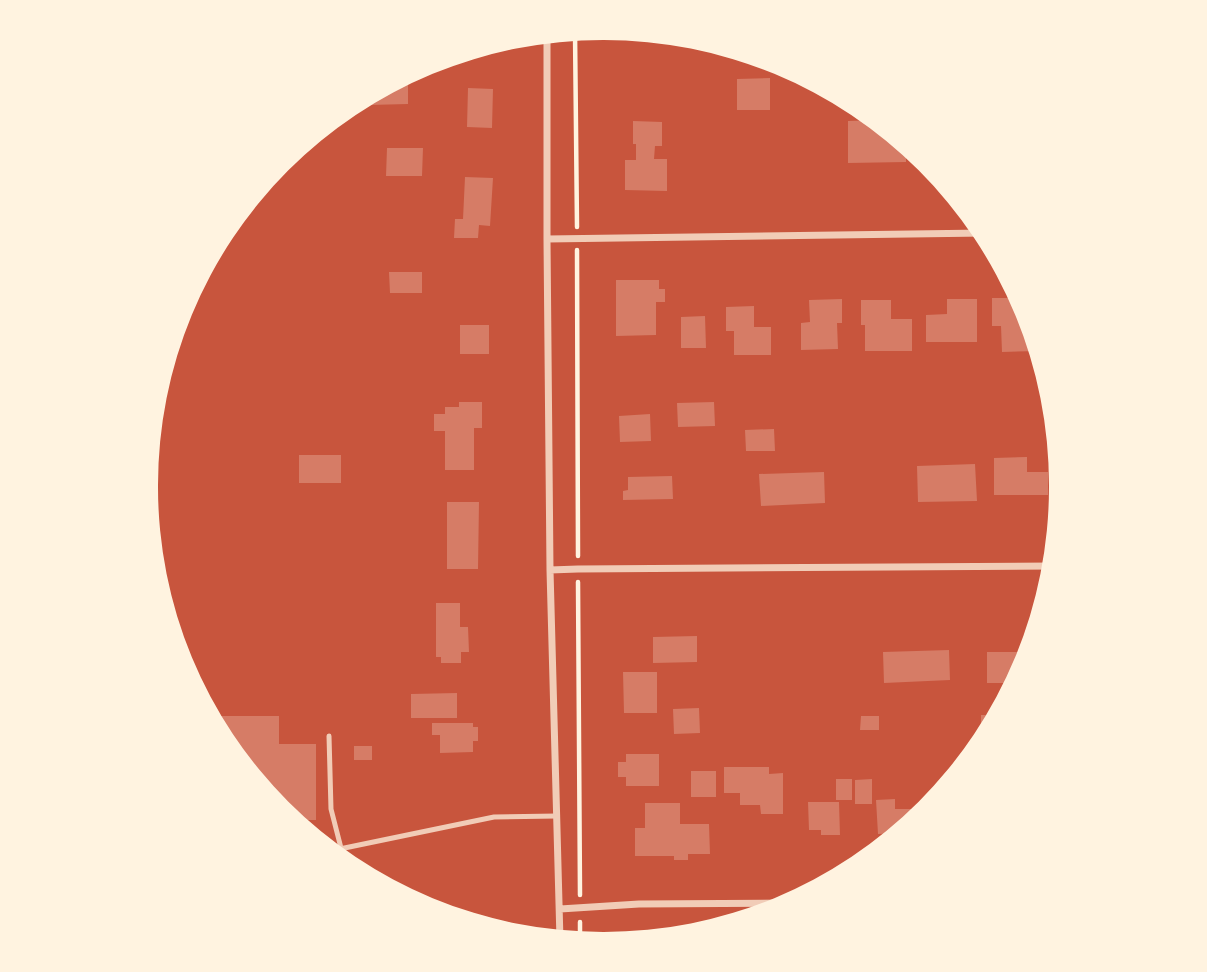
<svg xmlns="http://www.w3.org/2000/svg" width="1207" height="972" viewBox="0 0 1207 972" font-family="'Archivo Narrow',sans-serif">
<rect width="100%" height="100%" fill="#c8553d"/>
<path fill="#d67c66" d="M 493,43 L 493,51 L 470,51 L 470,50 Z
M 408,74 L 408,104 L 369,105 L 369,95 Z
M 770,78 L 770,110 L 737,110 L 737,79 Z
M 468,88 L 493,89 L 492,128 L 467,127 Z
M 877,120 L 906,145 L 906,162 L 848,163 L 848,121 Z
M 633,121 L 662,122 L 662,146 L 655,146 L 654,159 L 667,159 L 667,191 L 625,190 L 625,160 L 636,160 L 636,144 L 633,144 Z
M 387,148 L 423,148 L 422,176 L 386,176 Z
M 465,177 L 493,178 L 490,226 L 479,225 L 478,238 L 454,238 L 455,219 L 463,219 Z
M 389,272 L 422,272 L 422,293 L 390,293 Z
M 616,280 L 659,280 L 659,289 L 665,289 L 665,302 L 656,302 L 656,335 L 616,336 Z
M 992,298 L 1020,298 L 1026,311 L 1027,322 L 1030,322 L 1039,351 L 1002,352 L 1001,326 L 992,326 Z
M 842,299 L 842,323 L 837,323 L 838,349 L 801,350 L 801,323 L 810,322 L 809,300 Z
M 947,299 L 977,299 L 977,342 L 926,342 L 926,315 L 947,314 Z
M 861,300 L 891,300 L 891,319 L 912,319 L 912,351 L 865,351 L 865,325 L 861,325 Z
M 754,306 L 754,327 L 771,327 L 771,355 L 734,355 L 734,331 L 726,331 L 726,307 Z
M 705,316 L 706,348 L 681,348 L 681,317 Z
M 460,325 L 489,325 L 489,354 L 460,354 Z
M 459,402 L 482,402 L 482,428 L 474,428 L 474,470 L 445,470 L 445,431 L 434,431 L 434,414 L 445,414 L 445,407 L 459,407 Z
M 714,402 L 715,426 L 678,427 L 677,403 Z
M 650,414 L 651,441 L 620,442 L 619,416 Z
M 774,429 L 775,451 L 746,451 L 745,430 Z
M 299,455 L 341,455 L 341,483 L 299,483 Z
M 1027,457 L 1027,472 L 1048,472 L 1048,495 L 994,495 L 994,458 Z
M 975,464 L 977,501 L 918,502 L 917,466 Z
M 824,472 L 825,503 L 761,506 L 759,474 Z
M 672,476 L 673,499 L 623,500 L 623,491 L 628,490 L 628,477 Z
M 447,502 L 479,502 L 478,569 L 447,569 Z
M 436,603 L 460,603 L 460,627 L 468,627 L 469,652 L 461,652 L 461,663 L 441,663 L 441,657 L 436,657 Z
M 697,636 L 697,662 L 653,663 L 653,637 Z
M 949,650 L 950,680 L 884,683 L 883,652 Z
M 987,652 L 1029,652 L 1026,662 L 1008,696 L 1008,683 L 987,683 Z
M 623,672 L 657,672 L 657,713 L 624,713 Z
M 457,693 L 457,718 L 411,718 L 411,694 Z
M 699,708 L 700,733 L 674,734 L 673,709 Z
M 981,715 L 992,715 L 991,728 L 981,729 Z
M 210,716 L 279,716 L 279,744 L 316,744 L 316,820 L 292,820 L 279,810 L 222,740 Z
M 861,716 L 879,716 L 879,730 L 860,730 Z
M 432,723 L 473,723 L 473,727 L 478,727 L 478,741 L 473,741 L 473,752 L 440,753 L 440,735 L 432,735 Z
M 354,746 L 372,746 L 372,760 L 354,760 Z
M 626,754 L 659,754 L 659,786 L 626,786 L 626,777 L 618,777 L 618,762 L 626,762 Z
M 724,767 L 769,767 L 769,774 L 783,773 L 783,814 L 761,814 L 760,805 L 740,805 L 740,793 L 724,793 Z
M 691,771 L 716,771 L 716,797 L 691,797 Z
M 836,779 L 852,779 L 852,800 L 836,800 Z
M 872,779 L 872,804 L 855,804 L 855,780 Z
M 895,799 L 895,809 L 912,809 L 912,822 L 899,833 L 878,834 L 876,800 Z
M 808,802 L 839,802 L 840,835 L 821,835 L 821,830 L 809,830 Z
M 645,803 L 680,803 L 680,824 L 709,824 L 710,854 L 688,854 L 688,860 L 674,860 L 674,856 L 635,856 L 635,828 L 645,828 Z"/>
<g fill="none" stroke-linecap="round" stroke-linejoin="round">
<path stroke="#fff3e0" stroke-width="4.5" d="M 575,31 L 577,227
M 577,250 L 578,556
M 578,582 L 580,895
M 580,942 L 580,922"/>
<path stroke="#f1ccb7" stroke-width="5" d="M 329,736 L 331,809 L 341,848
M 330,851 L 494,817 L 557,816"/>
<path stroke="#f1ccb7" stroke-width="7" d="M 547,34 L 547,239 L 550,570 L 560,940
M 547,239 L 985,233
M 550,570 L 578,569 L 1054,566
M 560,909 L 639,904 L 790,903"/>
</g>
<path d="M0 0H1207V972H0ZM603 40H604A445 445 0 0 1 1049 485V487A445 445 0 0 1 604 932H603A445 445 0 0 1 158 487V485A445 445 0 0 1 603 40Z" fill="#fff3e0" fill-rule="evenodd"/>
</svg>
